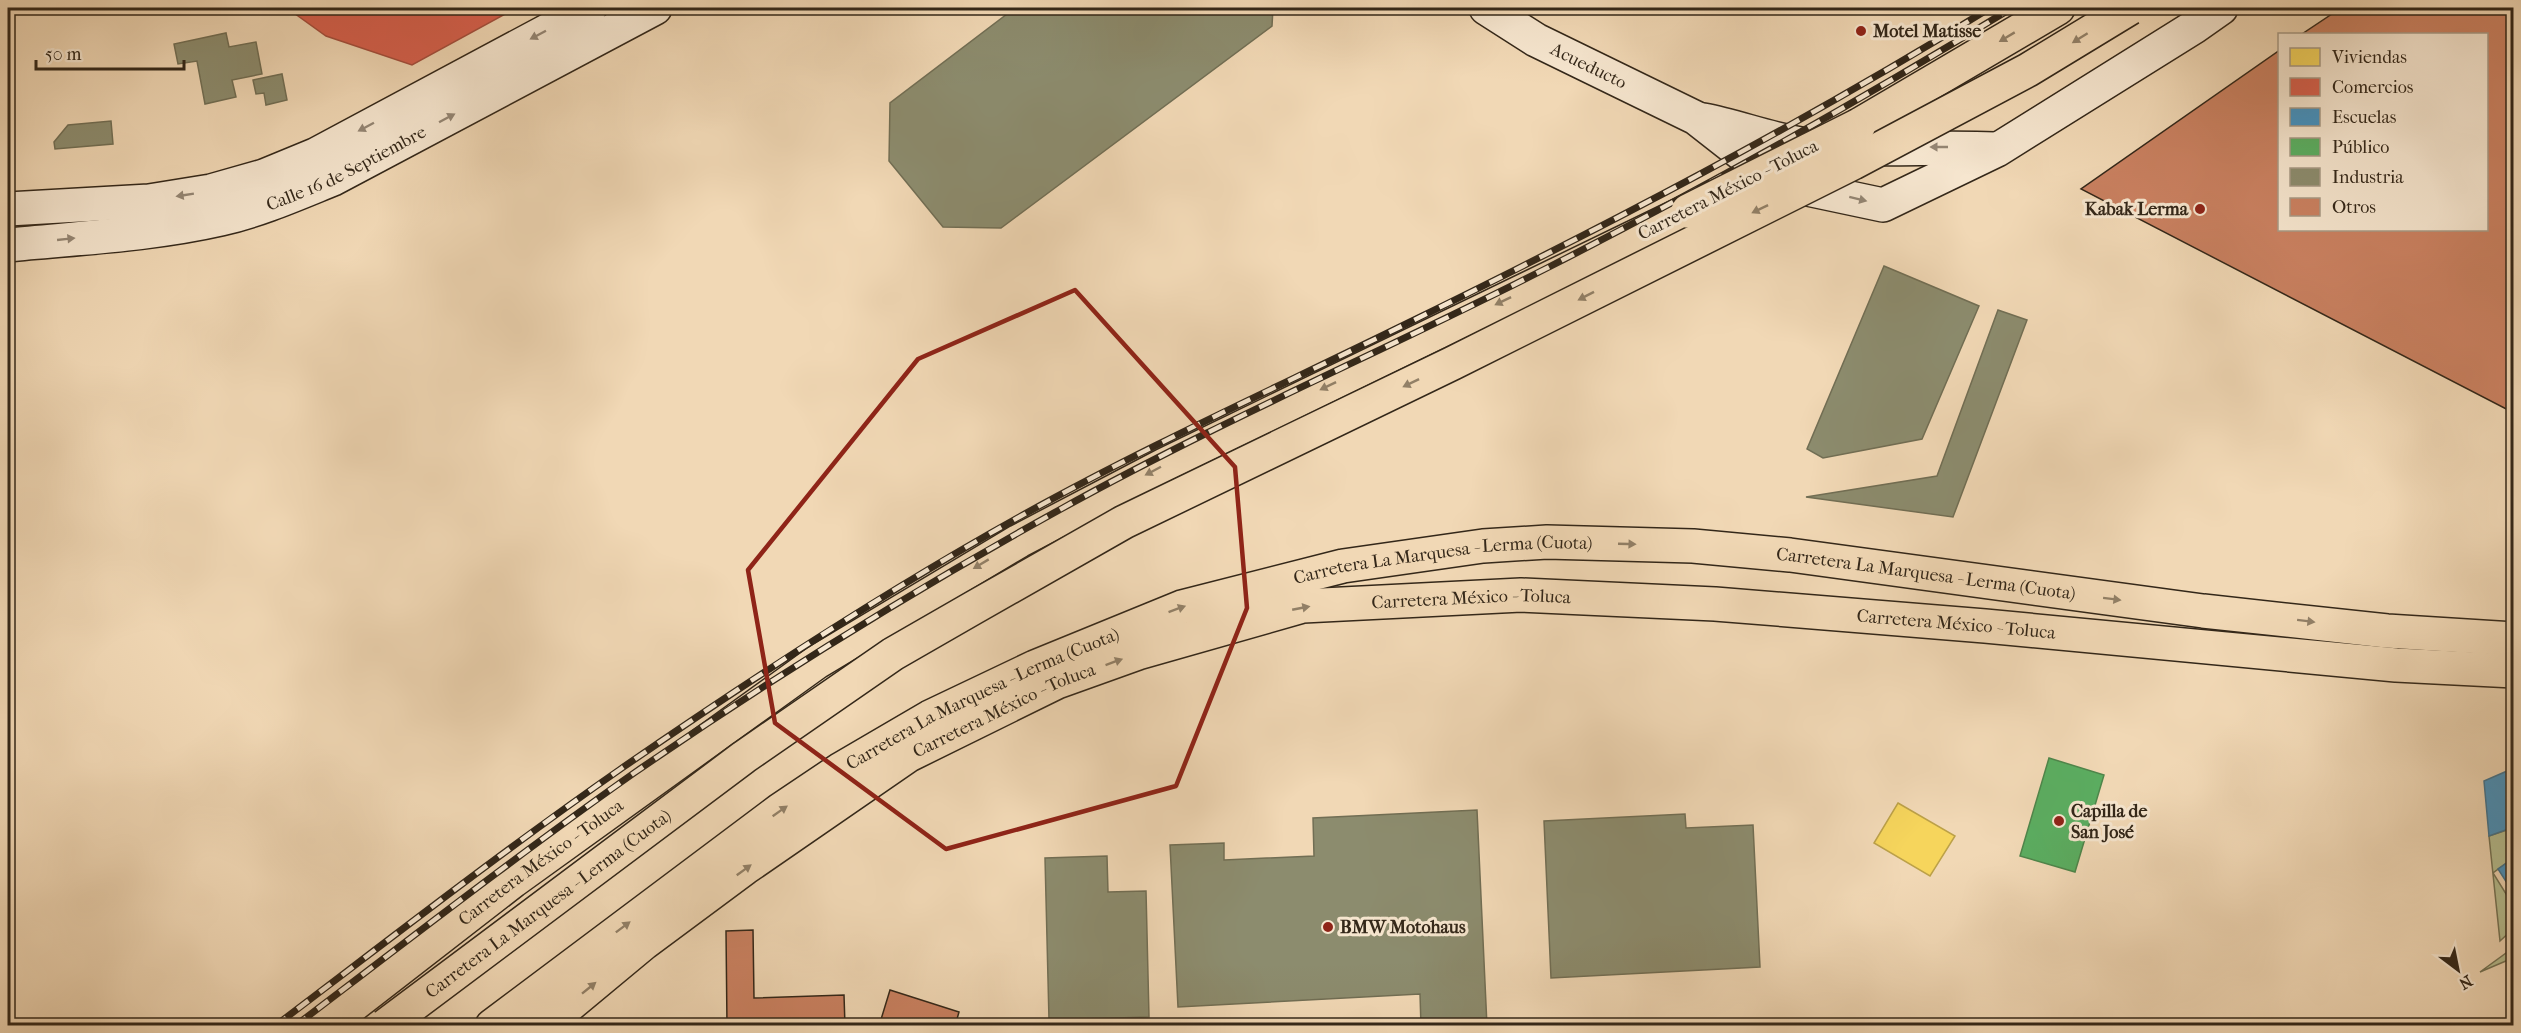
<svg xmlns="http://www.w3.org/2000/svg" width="2521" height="1033" viewBox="0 0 2521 1033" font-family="'IM FELL French Canon',serif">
<rect width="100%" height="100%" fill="#f1d8b5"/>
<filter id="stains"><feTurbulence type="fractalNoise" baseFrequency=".00333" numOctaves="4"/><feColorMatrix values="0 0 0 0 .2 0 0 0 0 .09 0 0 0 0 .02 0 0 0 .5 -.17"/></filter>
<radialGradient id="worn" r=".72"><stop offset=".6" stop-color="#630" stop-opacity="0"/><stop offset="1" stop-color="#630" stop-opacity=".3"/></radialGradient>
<path fill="#b6bf91" stroke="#747355" stroke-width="1.5" d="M 2513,828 L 2513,858 L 2493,873 L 2513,905 L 2513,929 L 2500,941 L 2489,836 Z
M 2513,948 L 2513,958 L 2480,972 Z"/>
<path fill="#f6d55c" stroke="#bca148" stroke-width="1.5" d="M 1898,803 L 1955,836 L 1930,876 L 1874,843 Z"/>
<path fill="#d6604d" stroke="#a54f3d" stroke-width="1.5" d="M 287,8 L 516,8 L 412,65 L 326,36 Z"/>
<path fill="#4393c3" stroke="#3e7390" stroke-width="1.5" d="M 2514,768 L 2514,827 L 2489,836 L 2484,781 Z
M 2514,858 L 2514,894 L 2498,869 Z"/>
<path fill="#5aae61" stroke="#4e864b" stroke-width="1.5" d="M 2049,758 L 2104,775 L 2075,872 L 2020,856 Z"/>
<path fill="#8c8c6e" stroke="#716e54" stroke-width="1.5" d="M 1015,8 L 1273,8 L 1272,26 L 1001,228 L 943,227 L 889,161 L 890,103 Z
M 226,33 L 229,47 L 256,42 L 262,74 L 232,80 L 236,97 L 205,104 L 197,61 L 178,64 L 174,44 Z
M 282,74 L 287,100 L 266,105 L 264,93 L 256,94 L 253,80 Z
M 111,121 L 113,144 L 55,149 L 54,142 L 68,125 Z
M 1884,266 L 1979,306 L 1922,439 L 1823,458 L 1807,449 Z
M 1998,310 L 2027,320 L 1953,517 L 1806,497 L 1937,476 Z
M 1477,810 L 1487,1026 L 1421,1026 L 1420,994 L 1178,1007 L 1170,845 L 1224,843 L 1224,860 L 1314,856 L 1313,818 Z
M 1685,814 L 1686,828 L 1753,825 L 1760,967 L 1551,978 L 1544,821 Z
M 1107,856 L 1108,892 L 1146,891 L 1149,1017 L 1049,1020 L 1045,858 Z"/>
<path fill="#ca8161" stroke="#332719" stroke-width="1.5" d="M 2341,8 L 2514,8 L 2514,413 L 2081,189 L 2280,50 L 2280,230 L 2486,230 L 2486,34 L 2302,34 Z
M 753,930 L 754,998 L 844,995 L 845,1026 L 727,1026 L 726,931 Z
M 890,990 L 959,1012 L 955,1026 L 879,1026 Z"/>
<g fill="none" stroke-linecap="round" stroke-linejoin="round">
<g stroke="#332719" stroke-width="36">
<g id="secondary">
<path id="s1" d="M 1486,8 L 1536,40 L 1696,118 L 1756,165 L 1798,187 L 1883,205 L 1997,150 L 2194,27 L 2221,8"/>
<path d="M 1703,120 C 1736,126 1768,139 1801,144 C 1863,153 1931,146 1994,149"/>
<path d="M 8,209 L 149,201 L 211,191 L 264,176 L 315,155 L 590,8"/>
<path id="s2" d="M 8,245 C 78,238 151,235 221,219 C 260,210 296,194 333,179 L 655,8"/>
</g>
</g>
<g stroke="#332719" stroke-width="36">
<g id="highway">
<path d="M 1859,125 L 2058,8"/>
<path id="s3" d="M 326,1026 L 513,881 L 817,662 L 1019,541 L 1164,465 L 1688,211"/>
<path id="s4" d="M 492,1026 L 780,810 L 841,769 L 930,717 L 1035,667 L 1182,607 L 1343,566 L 1483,546 L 1547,542 L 1693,546 L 1790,555 L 2203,611 L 2387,631 L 2514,639"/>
<path id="s5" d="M 544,1026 L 644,943 L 745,868 L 909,755 L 1057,682 L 1138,653 L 1303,606 L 1521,595 L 1715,604 L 1985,626 L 2396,665 L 2514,671"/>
</g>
</g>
<use href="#secondary" stroke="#f6e6cf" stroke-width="33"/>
<use href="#highway" stroke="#f1d8b5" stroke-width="33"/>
<g stroke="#332719" stroke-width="7">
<path id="rail" d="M 275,1026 C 390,939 504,850 622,768 C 751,679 884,592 1021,516 C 1147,446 1278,387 1408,323 C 1606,226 1802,124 1990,8
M 295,1026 C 407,941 519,854 634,773 C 772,678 914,590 1061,509 C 1220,421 1386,350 1547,268 C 1706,187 1861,100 2012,8"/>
</g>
<use href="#rail" stroke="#f6e6cf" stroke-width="4.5" stroke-dasharray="14" stroke-linecap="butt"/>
<g stroke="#332719" stroke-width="36" stroke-linecap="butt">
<path id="primary-bridge" d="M 1688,211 L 1859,125"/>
</g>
<g stroke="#332719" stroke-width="36" stroke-linecap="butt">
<g id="highway-bridge">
<path id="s6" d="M 385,1026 L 744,757 L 893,654 L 973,608 L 1124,522 L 1453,363 L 1853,163 L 2028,70 L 2130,8"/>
</g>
</g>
<use href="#primary-bridge" stroke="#f1d8b5" stroke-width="33"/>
<use href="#highway-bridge" stroke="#f1d8b5" stroke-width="33"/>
</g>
<defs><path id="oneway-solid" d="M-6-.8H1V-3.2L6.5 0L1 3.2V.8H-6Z" transform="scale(1.5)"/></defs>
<g fill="#948674">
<use href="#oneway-solid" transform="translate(538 35) rotate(152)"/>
<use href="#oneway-solid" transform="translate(447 118) rotate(-28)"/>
<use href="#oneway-solid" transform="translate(366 127) rotate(152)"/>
<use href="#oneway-solid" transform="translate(1939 147) rotate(-180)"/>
<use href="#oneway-solid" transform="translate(185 195) rotate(171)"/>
<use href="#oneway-solid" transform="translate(1858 199) rotate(14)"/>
<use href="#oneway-solid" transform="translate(66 239) rotate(-6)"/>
</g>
<g fill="#928067">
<use href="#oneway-solid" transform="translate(2007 37) rotate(149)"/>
<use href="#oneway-solid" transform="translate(2080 38) rotate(148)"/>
<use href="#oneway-solid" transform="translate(1760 209) rotate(154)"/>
<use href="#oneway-solid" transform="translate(1586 296) rotate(153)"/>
<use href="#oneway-solid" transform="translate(1503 301) rotate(154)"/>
<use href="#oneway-solid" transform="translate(1411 383) rotate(154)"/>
<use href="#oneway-solid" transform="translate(1328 386) rotate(154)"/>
<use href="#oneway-solid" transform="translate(1153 471) rotate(152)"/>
<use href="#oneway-solid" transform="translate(1627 544) rotate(2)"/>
<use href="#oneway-solid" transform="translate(981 564) rotate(149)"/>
<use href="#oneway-solid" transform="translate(2112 599) rotate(7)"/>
<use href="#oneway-solid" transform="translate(1301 608) rotate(-11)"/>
<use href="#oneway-solid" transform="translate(1177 609) rotate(-20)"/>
<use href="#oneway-solid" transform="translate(2306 621) rotate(7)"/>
<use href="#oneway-solid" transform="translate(1114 662) rotate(-20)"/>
<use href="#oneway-solid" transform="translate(780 811) rotate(-35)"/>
<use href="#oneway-solid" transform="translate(744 870) rotate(-36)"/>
<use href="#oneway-solid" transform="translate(623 927) rotate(-37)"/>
<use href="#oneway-solid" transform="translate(589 988) rotate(-39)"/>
</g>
<path fill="none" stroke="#8f2418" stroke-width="4.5" stroke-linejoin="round" d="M 1075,290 L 1235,467 L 1247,608 L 1176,786 L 946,849 L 775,723 L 748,570 L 918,359 Z"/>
<g fill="#8f2418" stroke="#f6e6cf" stroke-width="2">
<circle cx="1861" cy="31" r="6"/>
<circle cx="2200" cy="209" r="6"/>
<circle cx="2059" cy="821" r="6"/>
<circle cx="1328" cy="927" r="6"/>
</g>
<g text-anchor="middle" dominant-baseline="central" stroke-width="6" stroke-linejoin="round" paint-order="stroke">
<g font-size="18" font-weight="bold" fill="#332719" stroke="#f6e6cf" text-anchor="start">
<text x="1873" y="31">Motel Matisse</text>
<text x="2188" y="209" text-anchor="end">Kabak Lerma</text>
<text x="2071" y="811">Capilla de<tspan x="2071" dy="21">San José</tspan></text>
<text x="1340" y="927">BMW Motohaus</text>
</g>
<g font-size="18" fill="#332719" stroke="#f6e6cf">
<text stroke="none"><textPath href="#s1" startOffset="118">Acueducto</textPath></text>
<text stroke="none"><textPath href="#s2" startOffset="350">Calle 16 de Septiembre</textPath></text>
<text transform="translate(1728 190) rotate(-27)">Carretera México - Toluca</text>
<text stroke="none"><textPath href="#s4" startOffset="1078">Carretera La Marquesa - Lerma (Cuota)</textPath></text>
<text stroke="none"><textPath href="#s4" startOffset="1564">Carretera La Marquesa - Lerma (Cuota)</textPath></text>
<text stroke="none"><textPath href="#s5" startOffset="1046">Carretera México - Toluca</textPath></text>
<text stroke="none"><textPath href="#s5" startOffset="1532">Carretera México - Toluca</textPath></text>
<text stroke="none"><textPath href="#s4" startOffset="592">Carretera La Marquesa - Lerma (Cuota)</textPath></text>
<text stroke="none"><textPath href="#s5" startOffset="560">Carretera México - Toluca</textPath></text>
<text stroke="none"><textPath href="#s3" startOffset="270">Carretera México - Toluca</textPath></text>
<text stroke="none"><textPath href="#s6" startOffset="204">Carretera La Marquesa - Lerma (Cuota)</textPath></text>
</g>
</g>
<rect width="2521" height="1033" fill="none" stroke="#f1d8b5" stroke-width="30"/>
<rect x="9" y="9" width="2503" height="1015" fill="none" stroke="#332719" stroke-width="3"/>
<rect x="15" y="15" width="2491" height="1003" fill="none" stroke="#332719" stroke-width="1.5"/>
<rect x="2278" y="33" width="210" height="198" fill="#f6e6cf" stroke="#a89a86" stroke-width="1.5"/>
<rect x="2290" y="48" width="30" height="18" fill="#f6d55c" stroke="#a89a86" stroke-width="1.5"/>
<text x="2332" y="63" font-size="18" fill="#332719">Viviendas</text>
<rect x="2290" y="78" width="30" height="18" fill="#d6604d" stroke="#a89a86" stroke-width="1.5"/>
<text x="2332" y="93" font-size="18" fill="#332719">Comercios</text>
<rect x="2290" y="108" width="30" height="18" fill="#4393c3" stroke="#a89a86" stroke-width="1.5"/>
<text x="2332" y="123" font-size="18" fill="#332719">Escuelas</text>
<rect x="2290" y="138" width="30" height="18" fill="#5aae61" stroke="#a89a86" stroke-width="1.5"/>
<text x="2332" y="153" font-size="18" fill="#332719">Público</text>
<rect x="2290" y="168" width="30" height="18" fill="#8c8c6e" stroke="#a89a86" stroke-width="1.5"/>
<text x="2332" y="183" font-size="18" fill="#332719">Industria</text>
<rect x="2290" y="198" width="30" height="18" fill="#ca8161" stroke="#a89a86" stroke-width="1.5"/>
<text x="2332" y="213" font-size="18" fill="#332719">Otros</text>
<g transform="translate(2458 970) rotate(148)" stroke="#f6e6cf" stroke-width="4.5" paint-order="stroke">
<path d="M0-4.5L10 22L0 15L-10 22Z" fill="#332719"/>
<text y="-9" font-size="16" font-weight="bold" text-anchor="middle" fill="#332719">N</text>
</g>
<path d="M36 60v9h148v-9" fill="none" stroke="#332719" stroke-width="3"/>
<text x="45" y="60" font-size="18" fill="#332719" stroke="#f6e6cf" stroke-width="4.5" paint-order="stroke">50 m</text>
<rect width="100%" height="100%" filter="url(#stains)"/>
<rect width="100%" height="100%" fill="url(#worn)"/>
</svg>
